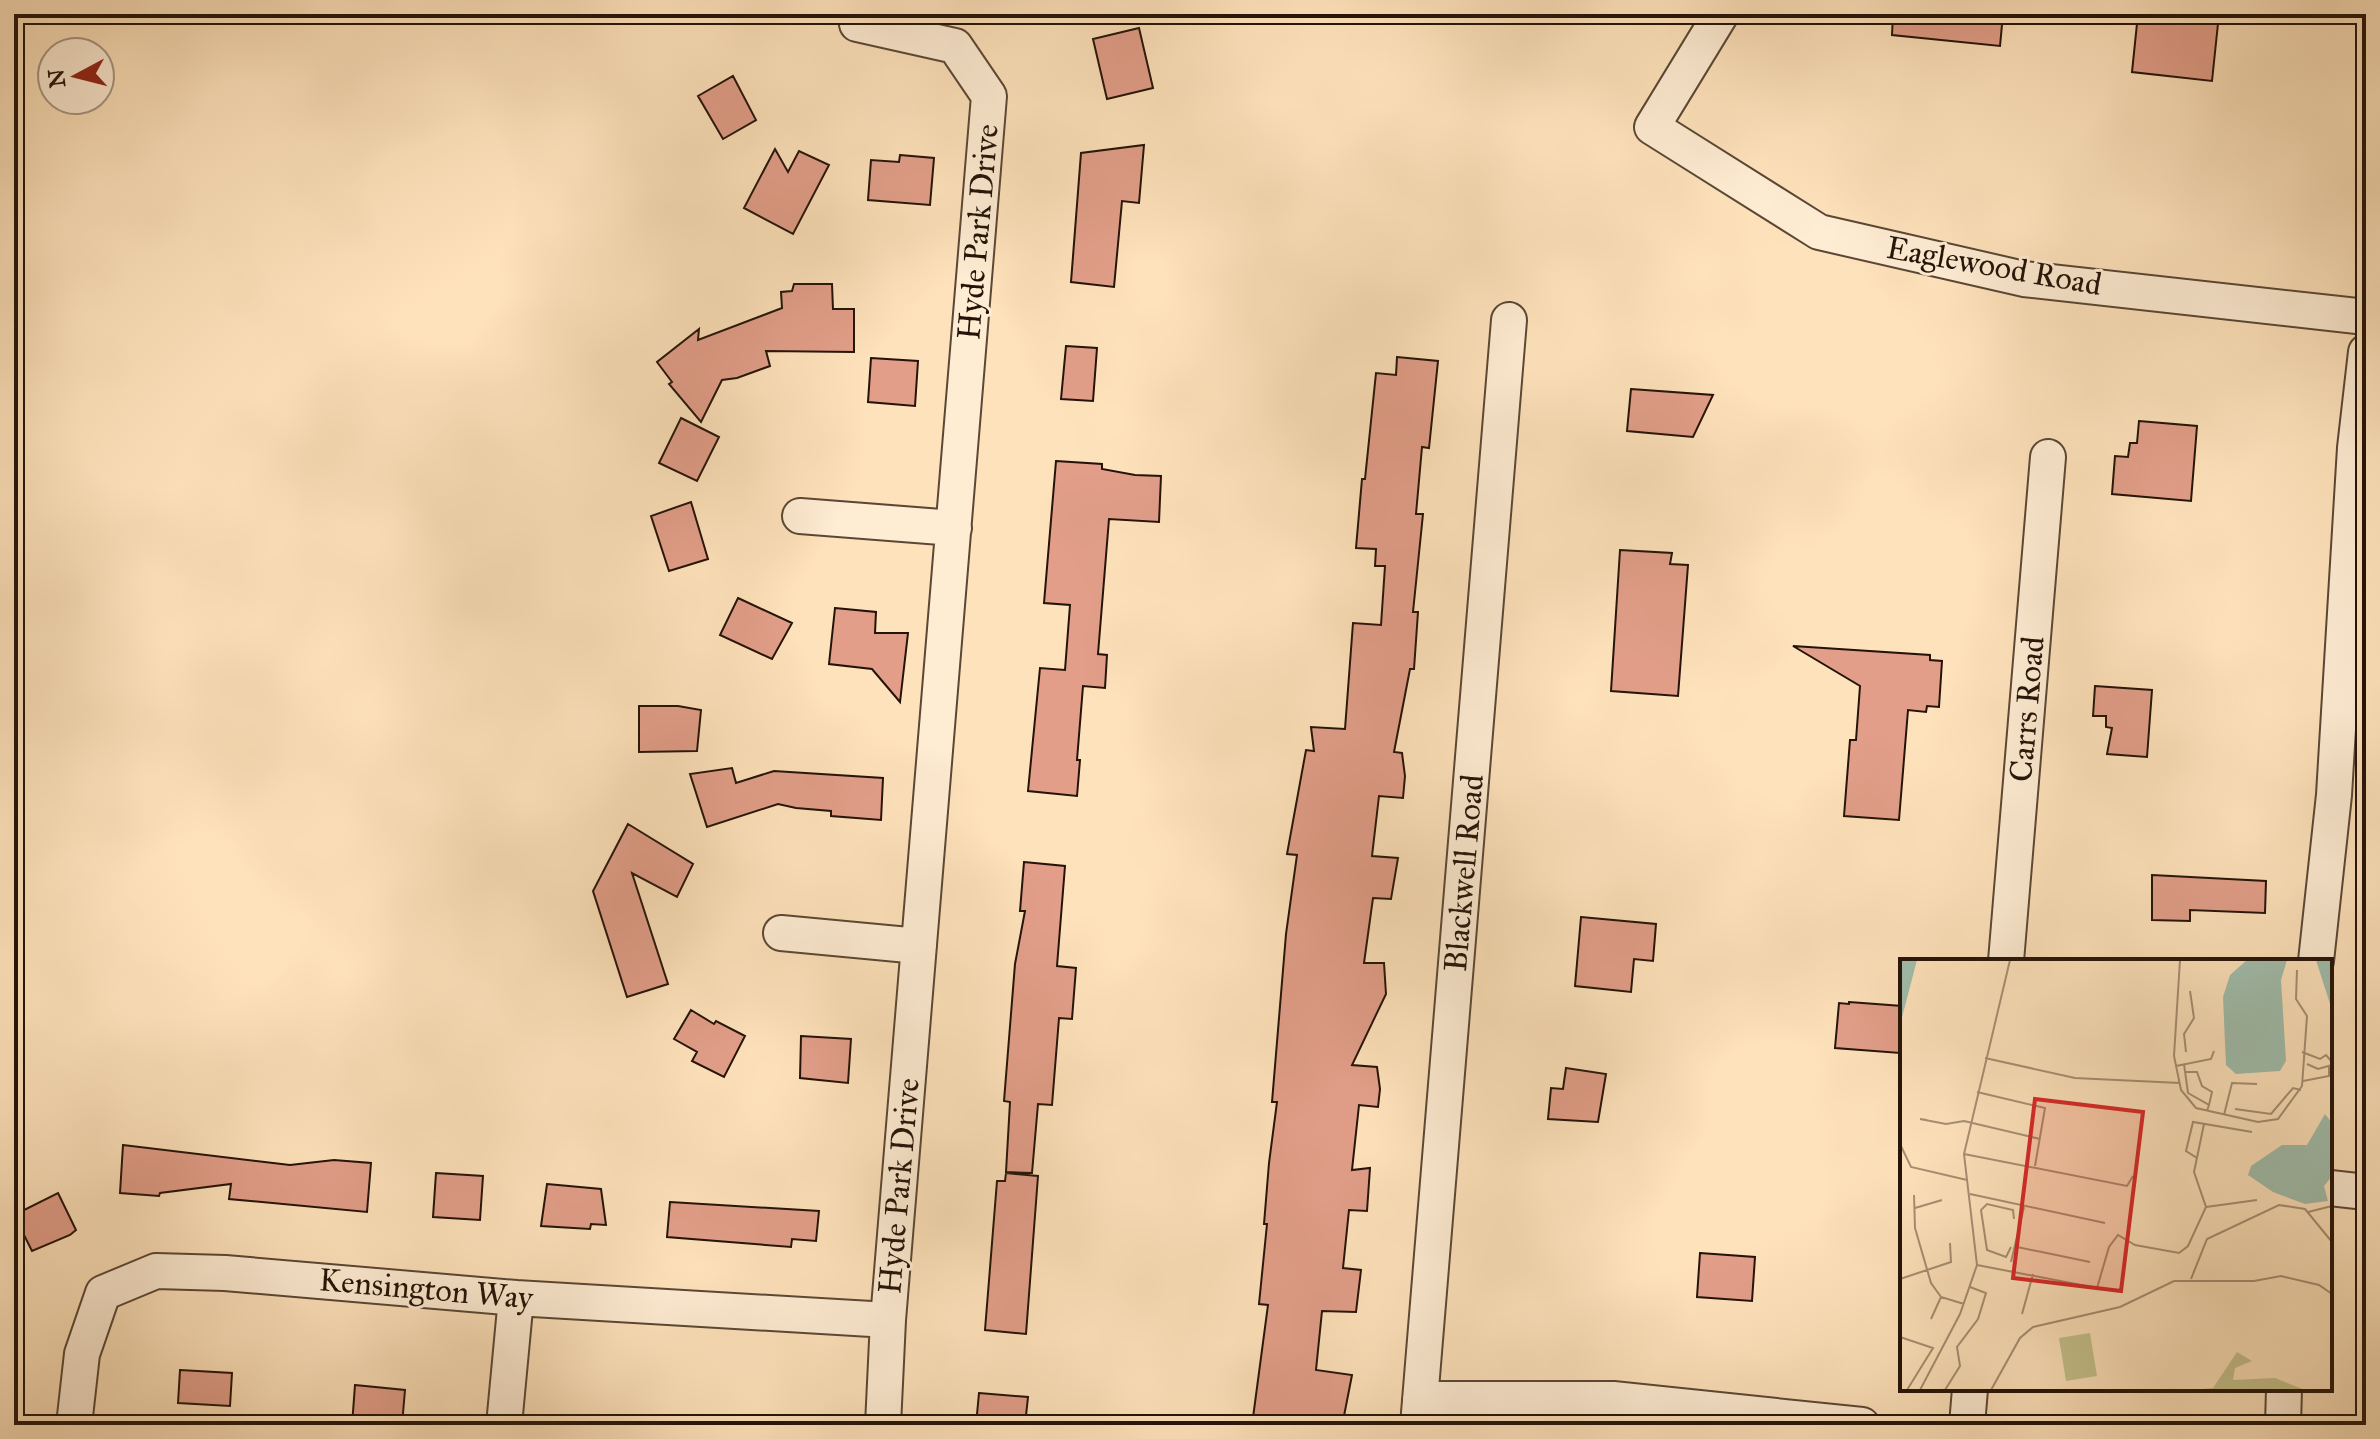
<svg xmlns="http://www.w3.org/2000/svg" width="2380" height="1439" viewBox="0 0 2380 1439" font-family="'IM FELL Great Primer',serif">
<rect width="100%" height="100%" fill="#fee2bb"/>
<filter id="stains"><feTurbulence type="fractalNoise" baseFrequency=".0025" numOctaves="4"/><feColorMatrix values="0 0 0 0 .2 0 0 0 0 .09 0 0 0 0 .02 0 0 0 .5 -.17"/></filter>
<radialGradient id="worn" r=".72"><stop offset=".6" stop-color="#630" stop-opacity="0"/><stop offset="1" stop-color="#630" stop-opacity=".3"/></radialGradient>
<path fill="#e29e89" stroke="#241308" stroke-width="2" d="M 1893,14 L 2003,14 L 2000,46 L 1892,35 Z
M 2138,14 L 2219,14 L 2212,81 L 2132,72 Z
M 1139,28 L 1153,88 L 1107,99 L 1093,39 Z
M 733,76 L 756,120 L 723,139 L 698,96 Z
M 1144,145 L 1139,203 L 1122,201 L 1114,287 L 1071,282 L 1081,153 Z
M 775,149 L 788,172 L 799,151 L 829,165 L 793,234 L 744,208 Z
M 900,155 L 934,158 L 930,205 L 868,200 L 871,160 L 899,162 Z
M 794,284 L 832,284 L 833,309 L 854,309 L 854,352 L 766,351 L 770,366 L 737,378 L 722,380 L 701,422 L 669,384 L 672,382 L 657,362 L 699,329 L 698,340 L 782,308 L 781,292 L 792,291 Z
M 1066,346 L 1097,348 L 1093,401 L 1061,399 Z
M 1397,357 L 1438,361 L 1429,448 L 1422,447 L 1416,514 L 1423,514 L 1413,612 L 1418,612 L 1414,669 L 1410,669 L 1394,752 L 1402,753 L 1405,776 L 1403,798 L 1379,796 L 1372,856 L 1398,858 L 1391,899 L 1373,898 L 1364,963 L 1384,963 L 1386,994 L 1352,1065 L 1377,1067 L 1380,1089 L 1378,1107 L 1359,1105 L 1352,1170 L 1370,1168 L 1367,1211 L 1349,1210 L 1343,1268 L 1361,1270 L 1356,1312 L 1322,1311 L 1316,1370 L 1352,1375 L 1344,1416 L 1332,1415 L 1331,1425 L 1252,1425 L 1268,1305 L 1259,1304 L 1267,1224 L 1264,1224 L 1269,1163 L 1277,1102 L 1272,1102 L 1286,934 L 1297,855 L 1287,854 L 1306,750 L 1314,751 L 1311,727 L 1345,729 L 1353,623 L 1381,625 L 1385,566 L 1375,566 L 1376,549 L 1356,548 L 1362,479 L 1365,479 L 1376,373 L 1396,375 Z
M 871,358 L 918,361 L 915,406 L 868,402 Z
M 1631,389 L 1713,395 L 1693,437 L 1627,431 Z
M 681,418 L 719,437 L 697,481 L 659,463 Z
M 2139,421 L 2197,426 L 2191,501 L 2112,494 L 2115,456 L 2128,457 L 2130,443 L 2137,443 Z
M 1056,461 L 1102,464 L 1102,469 L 1135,475 L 1161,476 L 1159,522 L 1109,519 L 1098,654 L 1107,655 L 1105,688 L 1083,686 L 1077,760 L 1080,760 L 1077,796 L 1028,791 L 1040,668 L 1065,670 L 1070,605 L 1044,603 Z
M 691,502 L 708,559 L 669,571 L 651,516 Z
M 1620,550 L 1672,553 L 1670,564 L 1688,565 L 1678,696 L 1611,691 Z
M 738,598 L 792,623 L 772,659 L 720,635 Z
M 835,608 L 876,612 L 875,633 L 908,633 L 900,702 L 872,669 L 829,664 Z
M 1793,646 L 1930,655 L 1930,660 L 1942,661 L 1939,707 L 1927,706 L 1926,712 L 1908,710 L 1899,820 L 1844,816 L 1850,740 L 1856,740 L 1860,686 Z
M 2095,686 L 2152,690 L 2147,757 L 2107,754 L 2112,728 L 2106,727 L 2106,716 L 2093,716 Z
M 639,706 L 678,706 L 701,710 L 697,751 L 639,752 Z
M 732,768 L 736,783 L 774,771 L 883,778 L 881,820 L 831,816 L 831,811 L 796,808 L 778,804 L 707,827 L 690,774 Z
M 628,824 L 693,864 L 677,897 L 632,873 L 668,984 L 627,997 L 593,891 Z
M 1024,862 L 1065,866 L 1057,966 L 1076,968 L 1072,1019 L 1059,1018 L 1052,1105 L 1038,1104 L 1032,1173 L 1006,1172 L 1010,1102 L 1004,1101 L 1015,964 L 1025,911 L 1020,911 Z
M 2152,875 L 2266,881 L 2265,913 L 2190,910 L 2190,921 L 2152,920 Z
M 1581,917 L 1656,924 L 1653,961 L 1634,959 L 1631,992 L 1575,986 Z
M 1849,1002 L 1902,1006 L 1900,1053 L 1835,1048 L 1839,1003 L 1849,1004 Z
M 691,1010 L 714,1024 L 716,1021 L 745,1036 L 724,1077 L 692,1061 L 697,1052 L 674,1039 Z
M 801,1036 L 851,1039 L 848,1083 L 800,1078 Z
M 1566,1068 L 1606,1074 L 1598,1122 L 1548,1119 L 1551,1088 L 1563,1089 Z
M 123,1145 L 290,1165 L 334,1160 L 371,1163 L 367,1212 L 229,1199 L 231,1184 L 160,1193 L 159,1196 L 120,1193 Z
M 436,1173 L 483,1176 L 480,1220 L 433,1217 Z
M 1006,1173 L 1038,1176 L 1026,1334 L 985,1330 L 997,1181 L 1005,1181 Z
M 547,1184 L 601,1189 L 606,1225 L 591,1224 L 590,1229 L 541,1226 Z
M 58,1193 L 76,1230 L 70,1235 L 32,1251 L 14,1215 Z
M 670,1202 L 819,1211 L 816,1241 L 792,1239 L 791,1247 L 667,1237 Z
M 1700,1253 L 1755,1257 L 1752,1301 L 1697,1297 Z
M 180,1370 L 232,1373 L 230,1406 L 178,1403 Z
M 355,1385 L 405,1390 L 402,1425 L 352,1425 Z
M 979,1393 L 1028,1397 L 1025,1425 L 976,1425 Z"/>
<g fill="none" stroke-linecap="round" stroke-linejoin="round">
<g stroke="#5a4735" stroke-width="38">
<path id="street" d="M 1721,14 L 1652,127 L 1819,232 L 2024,279 L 2366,317
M 857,24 L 955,46 L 989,96 L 888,1320 L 883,1425
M 800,516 L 954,528
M 781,933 L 919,946
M 2006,961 L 2048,457
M 2316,961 L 2334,795 L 2355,448 L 2366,352
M 2330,1188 L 2366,1192
M 1420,1399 L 1613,1399 L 1862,1425
M 74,1425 L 82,1354 L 103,1293 L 156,1271 L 225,1273 L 516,1298 L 888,1320
M 504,1425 L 516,1298
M 1418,1425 L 1509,320
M 1967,1425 L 1970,1389
M 2283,1425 L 2284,1389"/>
</g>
<use href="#street" stroke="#feecd3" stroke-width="34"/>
</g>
<g text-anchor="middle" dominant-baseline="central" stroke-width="6" stroke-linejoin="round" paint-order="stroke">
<g font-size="32" fill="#241308" stroke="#feecd3">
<text transform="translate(978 232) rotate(-85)">Hyde Park Drive</text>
<text transform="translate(1994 266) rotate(10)">Eaglewood Road</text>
<text transform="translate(2027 709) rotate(-85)">Carrs Road</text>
<text transform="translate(1464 873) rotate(-85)">Blackwell Road</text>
<text transform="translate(899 1186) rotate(-85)">Hyde Park Drive</text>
<text transform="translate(426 1289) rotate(5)">Kensington Way</text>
</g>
</g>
<g transform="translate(1900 959)">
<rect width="432" height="432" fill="#fee2bb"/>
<path d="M 190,374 L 197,417 L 166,422 L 159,379 ZM 337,393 L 352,402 L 335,409 L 333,421 L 375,419 L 405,431 L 290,431 L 313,429 Z" fill="#c4c28d"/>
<path d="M 0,1 L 17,1 L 0,66 ZM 347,1 L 387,1 L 381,21 L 386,102 L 380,112 L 336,115 L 326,106 L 323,38 L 330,16 ZM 416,1 L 432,1 L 432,51 L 422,20 ZM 425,155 L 432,164 L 432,217 L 424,227 L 428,242 L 405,245 L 373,233 L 348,216 L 351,207 L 382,186 L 407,186 Z" fill="#a0bead"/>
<path fill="none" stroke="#a78f73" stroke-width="2" d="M 280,1 L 274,97 L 281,131 L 296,149 L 358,163 L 378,160 L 402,127 L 407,57 L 396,40 L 397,11M 286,93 L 284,75 L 294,59 L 290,32M 402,93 L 420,100 L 426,96 L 432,103M 85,99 L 175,119 L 280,124M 284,105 L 288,134 L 309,146 L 307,152M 407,105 L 418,110 L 432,106M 276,107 L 311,100 L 314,92M 286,113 L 297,113 L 302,127 L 312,133 L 309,146M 403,122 L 429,117 L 429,108M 77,133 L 145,149 L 135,207M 335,150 L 371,155 L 393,129 L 401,131M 324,156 L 332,124 L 357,125M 27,161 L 20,160 L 46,165 L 64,162 L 140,180M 0,185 L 11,208 L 67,221M 64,195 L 227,227 L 233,217M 297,199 L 286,192 L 293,163 L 352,173M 70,235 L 205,264M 14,236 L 15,269 L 31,324 L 41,338 L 64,345M 306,248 L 357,241M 15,249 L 42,241M 408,253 L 432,247M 111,288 L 106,298 L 87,291 L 81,251 L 87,245 L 113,251 L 114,260M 117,288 L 190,303M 111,303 L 124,248M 77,306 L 197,329 L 209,288 L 218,276 L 235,286 L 279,294 L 288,287 L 306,248 L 294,213 L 304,165M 0,320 L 51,303 L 50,284M 291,320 L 307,280 L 379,246 L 405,250 L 432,283M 122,355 L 133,315M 31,360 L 41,338M 0,378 L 33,389 L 7,431M 20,431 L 60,355 L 77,306 L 64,195 L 110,1M 45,431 L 60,407 L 57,388 L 78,360 L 86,334 L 70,328M 91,431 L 120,379 L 133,368 L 220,348 L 274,322 L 354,322 L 381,317 L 419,326 L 432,335"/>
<path fill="#d62828" fill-opacity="0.15" stroke="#d62828" stroke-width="4" d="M 135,140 L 243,153 L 221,332 L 113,319 Z"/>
<rect width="432" height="432" fill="none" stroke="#241308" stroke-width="4"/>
</g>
<rect width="2380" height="1439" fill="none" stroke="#fee2bb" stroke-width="48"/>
<rect x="16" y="16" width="2348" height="1407" fill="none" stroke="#241308" stroke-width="4"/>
<rect x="24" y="24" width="2332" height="1391" fill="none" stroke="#241308" stroke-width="2"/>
<g transform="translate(76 76) rotate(263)"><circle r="38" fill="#feecd3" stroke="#a79582" stroke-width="2"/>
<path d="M0-6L14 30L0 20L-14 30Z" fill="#8f2418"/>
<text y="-12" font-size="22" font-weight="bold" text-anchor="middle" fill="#241308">N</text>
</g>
<rect width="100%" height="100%" filter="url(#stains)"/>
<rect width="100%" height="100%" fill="url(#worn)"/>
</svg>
